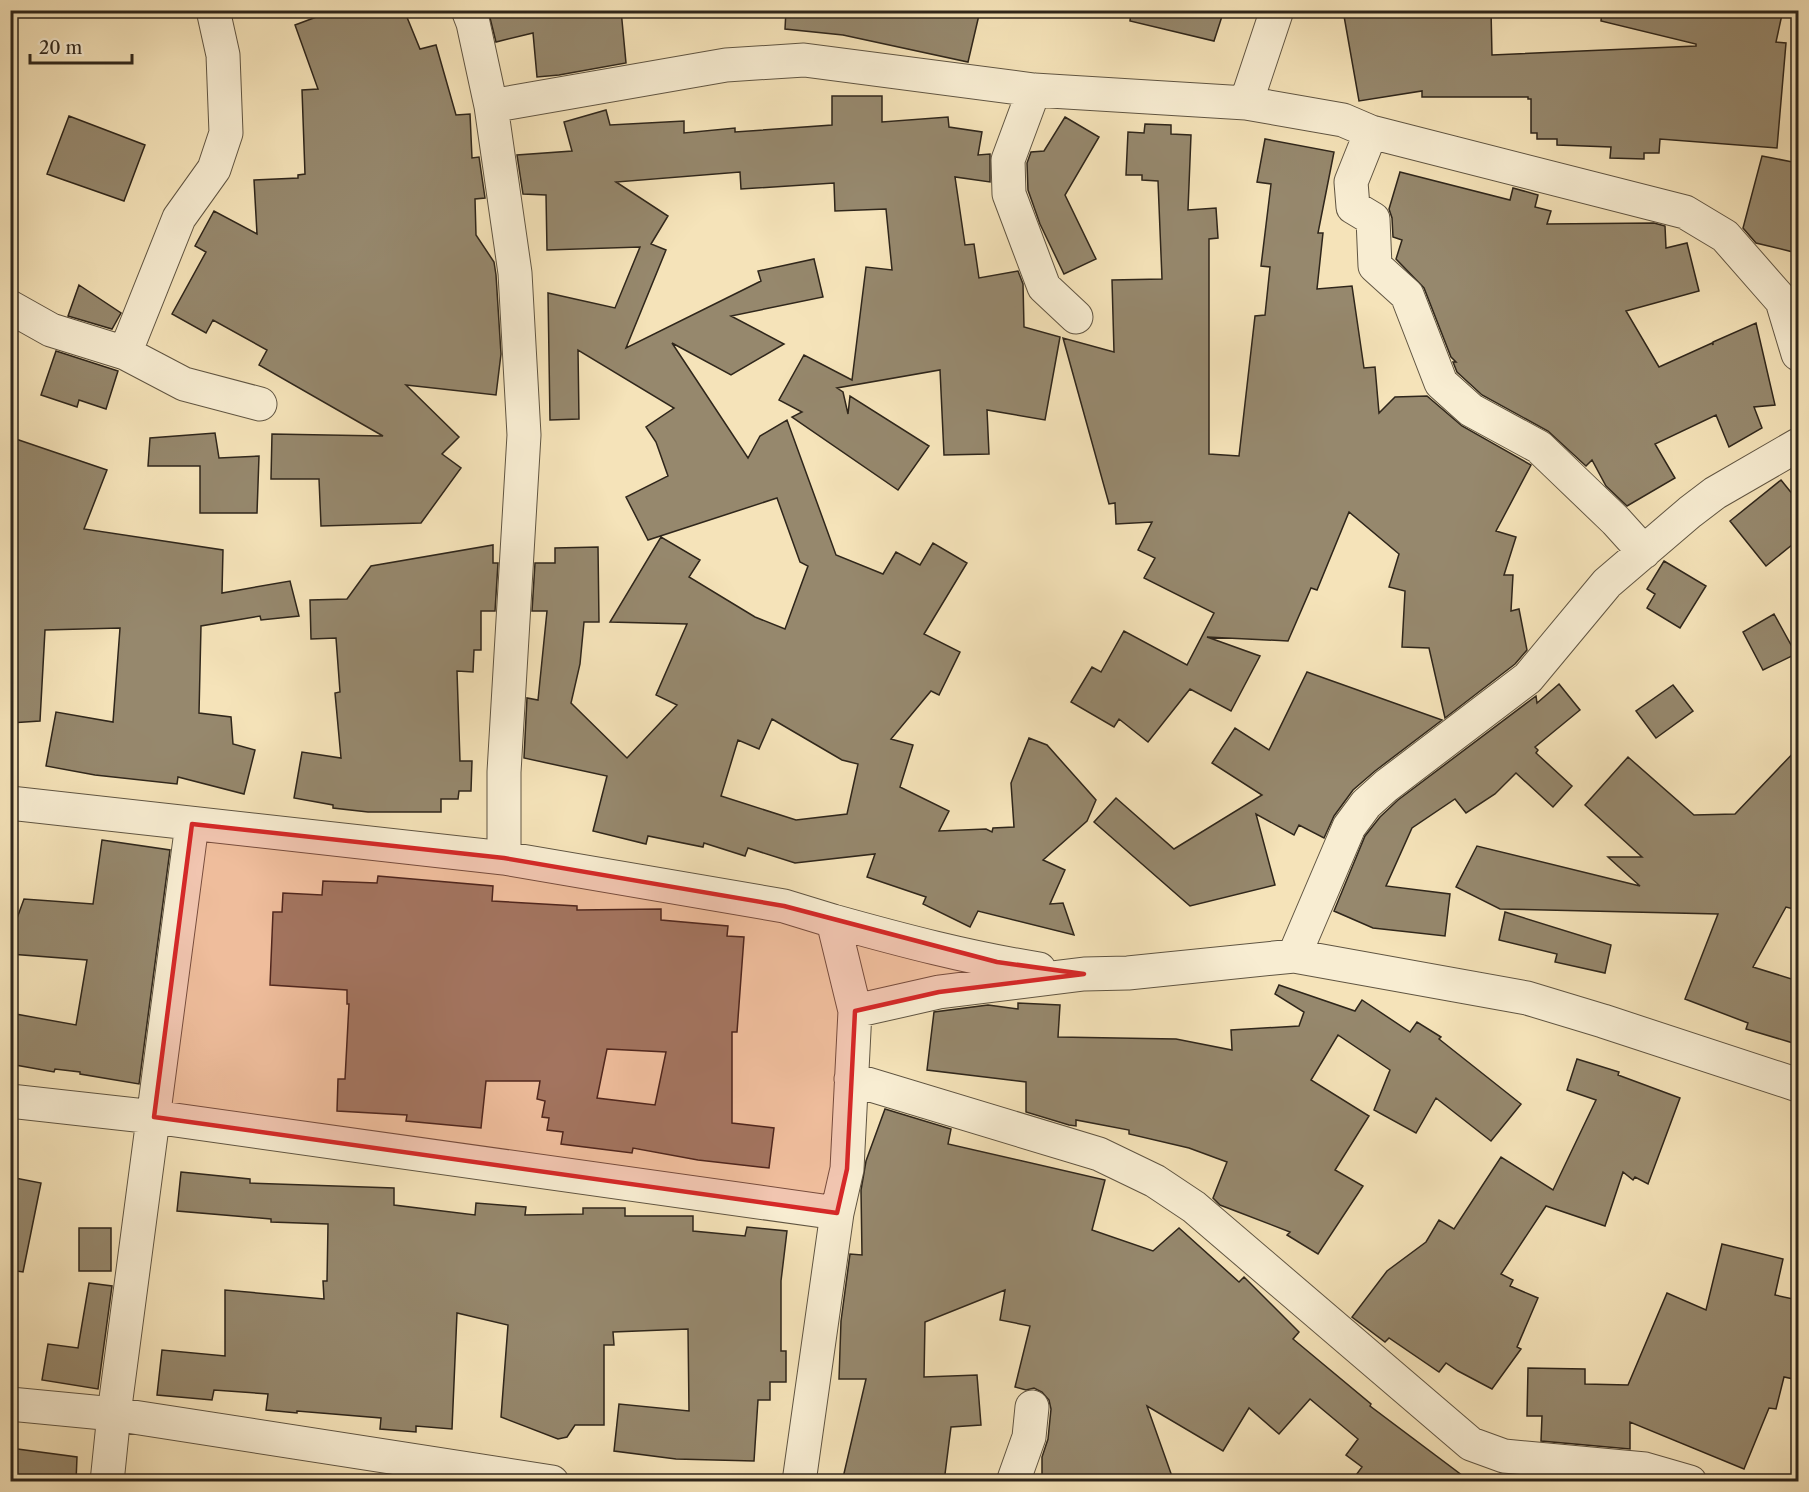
<svg xmlns="http://www.w3.org/2000/svg" width="1809" height="1492" viewBox="0 0 1809 1492" font-family="'Libre Caslon Text',serif">
<rect width="100%" height="100%" fill="#f5e3b9"/>
<filter id="stains"><feTurbulence type="fractalNoise" baseFrequency=".00333" numOctaves="4"/><feColorMatrix values="0 0 0 0 .2 0 0 0 0 .09 0 0 0 0 .02 0 0 0 .5 -.17"/></filter>
<radialGradient id="worn" r=".72"><stop offset=".6" stop-color="#630" stop-opacity="0"/><stop offset="1" stop-color="#630" stop-opacity=".3"/></radialGradient>
<path fill="#96886d" stroke="#2f261b" stroke-width="1.5" fill-rule="evenodd" d="M 335,10 L 404,10 L 420,49 L 436,45 L 456,115 L 470,114 L 472,158 L 479,157 L 485,198 L 475,199 L 476,235 L 494,262 L 496,275 L 501,354 L 496,395 L 406,385 L 459,437 L 442,454 L 461,468 L 421,523 L 321,526 L 319,479 L 271,479 L 272,434 L 383,436 L 259,365 L 267,350 L 213,320 L 206,333 L 172,314 L 206,252 L 195,246 L 214,211 L 257,234 L 254,180 L 298,178 L 298,175 L 305,174 L 302,90 L 318,89 L 295,25 Z
M 488,10 L 621,10 L 626,63 L 559,75 L 537,77 L 533,33 L 496,42 Z
M 786,10 L 957,10 L 979,15 L 968,62 L 843,35 L 785,29 Z
M 1131,10 L 1224,10 L 1214,41 L 1130,21 Z
M 1374,10 L 1491,10 L 1492,55 L 1696,46 L 1696,44 L 1601,21 L 1602,10 L 1783,10 L 1776,42 L 1786,43 L 1777,148 L 1660,139 L 1659,153 L 1644,153 L 1644,159 L 1610,158 L 1611,147 L 1557,145 L 1557,139 L 1537,139 L 1537,133 L 1531,133 L 1531,99 L 1528,99 L 1528,97 L 1422,97 L 1422,91 L 1359,101 L 1344,16 Z
M 832,96 L 882,96 L 882,122 L 948,117 L 949,127 L 982,132 L 978,155 L 990,154 L 990,182 L 955,177 L 965,245 L 974,244 L 979,278 L 1018,271 L 1023,284 L 1024,327 L 1060,337 L 1045,420 L 987,410 L 989,454 L 944,455 L 940,370 L 837,388 L 843,392 L 848,414 L 850,396 L 929,446 L 898,490 L 792,417 L 802,412 L 779,400 L 804,355 L 852,380 L 866,267 L 892,270 L 886,209 L 835,211 L 834,183 L 741,189 L 740,172 L 616,182 L 668,216 L 651,244 L 666,250 L 626,348 L 761,281 L 758,271 L 814,259 L 823,297 L 731,316 L 784,344 L 731,375 L 672,343 L 748,458 L 760,436 L 787,420 L 836,555 L 883,574 L 896,552 L 920,565 L 933,543 L 967,563 L 924,634 L 960,652 L 939,695 L 931,691 L 891,739 L 913,745 L 900,787 L 949,811 L 939,831 L 986,829 L 992,832 L 993,828 L 1014,827 L 1011,783 L 1029,738 L 1047,745 L 1096,800 L 1087,821 L 1043,860 L 1065,870 L 1050,904 L 1063,903 L 1074,935 L 978,911 L 970,927 L 923,904 L 926,897 L 867,877 L 875,854 L 795,863 L 748,848 L 745,856 L 704,843 L 703,847 L 648,836 L 646,844 L 593,831 L 607,776 L 524,758 L 527,698 L 538,700 L 547,611 L 532,611 L 535,563 L 555,563 L 555,548 L 598,547 L 599,622 L 584,622 L 580,664 L 571,703 L 627,758 L 677,705 L 656,695 L 687,624 L 610,622 L 661,537 L 700,560 L 689,577 L 755,617 L 785,629 L 808,566 L 800,562 L 777,498 L 648,540 L 626,497 L 668,476 L 656,442 L 646,427 L 674,408 L 578,350 L 579,419 L 550,420 L 548,293 L 615,308 L 640,247 L 547,250 L 546,195 L 523,194 L 517,155 L 572,151 L 564,122 L 606,110 L 610,125 L 684,121 L 684,133 L 735,128 L 735,132 L 832,125 ZM 772,719 L 842,760 L 858,764 L 847,814 L 796,820 L 721,796 L 738,740 L 759,749 Z
M 69,116 L 145,145 L 124,201 L 47,174 Z
M 1065,117 L 1099,137 L 1065,195 L 1096,259 L 1064,274 L 1040,224 L 1028,190 L 1027,163 L 1031,152 L 1044,151 Z
M 1145,124 L 1171,125 L 1171,134 L 1191,135 L 1188,210 L 1216,208 L 1218,238 L 1209,239 L 1209,454 L 1239,456 L 1255,316 L 1265,315 L 1270,267 L 1261,266 L 1271,184 L 1257,182 L 1265,139 L 1334,152 L 1318,233 L 1323,233 L 1317,289 L 1352,286 L 1364,368 L 1375,367 L 1379,413 L 1395,397 L 1427,396 L 1462,426 L 1531,465 L 1496,531 L 1516,537 L 1504,575 L 1513,575 L 1511,611 L 1519,609 L 1527,650 L 1515,664 L 1445,718 L 1429,648 L 1402,647 L 1405,591 L 1389,587 L 1399,554 L 1349,512 L 1317,590 L 1311,588 L 1288,641 L 1207,637 L 1260,656 L 1231,711 L 1190,689 L 1148,742 L 1119,719 L 1114,727 L 1071,702 L 1092,667 L 1101,672 L 1124,631 L 1187,665 L 1214,613 L 1144,578 L 1155,558 L 1138,550 L 1152,522 L 1116,524 L 1115,503 L 1109,504 L 1063,338 L 1114,352 L 1112,280 L 1162,279 L 1158,181 L 1142,180 L 1142,175 L 1126,175 L 1128,132 L 1144,133 Z
M 1762,156 L 1798,163 L 1798,232 L 1793,252 L 1756,243 L 1743,228 Z
M 1400,172 L 1510,200 L 1513,188 L 1538,195 L 1535,207 L 1551,211 L 1547,224 L 1654,223 L 1665,226 L 1666,248 L 1687,243 L 1699,291 L 1626,311 L 1659,367 L 1712,343 L 1713,345 L 1713,342 L 1756,323 L 1775,405 L 1754,407 L 1762,428 L 1729,447 L 1716,415 L 1655,444 L 1675,478 L 1627,506 L 1606,486 L 1592,460 L 1586,466 L 1548,431 L 1482,395 L 1457,372 L 1453,362 L 1456,362 L 1451,357 L 1424,288 L 1396,259 L 1402,240 L 1393,237 L 1392,218 L 1389,209 Z
M 79,285 L 121,313 L 112,329 L 68,316 Z
M 56,351 L 118,371 L 106,409 L 79,400 L 77,407 L 41,395 Z
M 215,433 L 219,458 L 259,456 L 257,513 L 200,513 L 200,466 L 148,466 L 150,438 Z
M 10,437 L 107,470 L 84,529 L 223,550 L 222,593 L 290,581 L 299,616 L 261,620 L 260,616 L 201,626 L 199,713 L 231,717 L 233,744 L 255,750 L 244,794 L 178,777 L 177,784 L 95,775 L 46,766 L 56,712 L 113,722 L 120,628 L 45,630 L 40,721 L 10,723 Z
M 1781,480 L 1798,501 L 1798,540 L 1766,566 L 1730,521 Z
M 493,545 L 493,563 L 498,563 L 495,611 L 481,611 L 481,650 L 474,650 L 473,672 L 457,671 L 460,761 L 472,761 L 471,791 L 459,791 L 458,799 L 441,799 L 441,812 L 368,812 L 333,808 L 333,805 L 294,798 L 302,752 L 341,758 L 335,693 L 340,692 L 336,638 L 311,639 L 310,600 L 347,599 L 371,566 Z
M 1664,561 L 1706,586 L 1680,628 L 1647,608 L 1655,594 L 1647,589 Z
M 1774,614 L 1796,654 L 1763,670 L 1743,632 Z
M 1307,672 L 1442,720 L 1375,771 L 1353,790 L 1334,816 L 1324,838 L 1299,825 L 1294,835 L 1256,814 L 1275,885 L 1190,906 L 1094,822 L 1116,798 L 1174,849 L 1262,795 L 1212,763 L 1235,728 L 1269,750 Z
M 1559,684 L 1580,710 L 1535,747 L 1538,750 L 1536,753 L 1572,786 L 1553,807 L 1516,773 L 1495,794 L 1466,813 L 1455,799 L 1412,828 L 1386,886 L 1450,894 L 1445,936 L 1373,928 L 1334,911 L 1365,836 L 1380,817 L 1398,800 L 1536,696 L 1537,703 Z
M 1673,685 L 1693,711 L 1656,738 L 1636,711 Z
M 1798,748 L 1798,910 L 1786,907 L 1753,967 L 1798,981 L 1798,1023 L 1793,1043 L 1746,1029 L 1748,1023 L 1685,999 L 1718,914 L 1500,909 L 1456,887 L 1477,846 L 1640,886 L 1608,857 L 1642,857 L 1585,805 L 1628,757 L 1694,815 L 1735,814 Z
M 102,840 L 170,850 L 139,1084 L 80,1074 L 80,1072 L 55,1069 L 54,1072 L 10,1064 L 10,1013 L 76,1025 L 87,960 L 10,954 L 10,921 L 16,921 L 24,899 L 93,904 Z
M 378,876 L 493,886 L 492,901 L 577,906 L 577,910 L 661,909 L 661,920 L 728,926 L 727,936 L 744,937 L 737,1032 L 732,1032 L 732,1123 L 774,1128 L 769,1168 L 698,1160 L 633,1148 L 632,1153 L 561,1144 L 563,1132 L 547,1130 L 549,1118 L 542,1117 L 545,1101 L 537,1099 L 540,1081 L 486,1081 L 481,1128 L 406,1121 L 407,1115 L 337,1111 L 338,1079 L 345,1079 L 349,1004 L 347,1004 L 347,990 L 270,985 L 273,912 L 282,912 L 283,893 L 322,895 L 323,881 L 377,883 ZM 607,1049 L 666,1052 L 655,1105 L 597,1098 Z
M 1505,912 L 1611,945 L 1605,973 L 1555,962 L 1557,954 L 1499,940 Z
M 1279,985 L 1355,1011 L 1362,1000 L 1410,1032 L 1417,1022 L 1441,1037 L 1439,1039 L 1521,1104 L 1491,1141 L 1436,1098 L 1416,1133 L 1374,1110 L 1390,1070 L 1338,1035 L 1311,1080 L 1369,1116 L 1335,1170 L 1363,1186 L 1318,1254 L 1287,1235 L 1290,1232 L 1220,1205 L 1213,1198 L 1227,1162 L 1189,1148 L 1129,1134 L 1129,1130 L 1076,1120 L 1076,1126 L 1069,1125 L 1026,1112 L 1026,1082 L 927,1070 L 934,1012 L 988,1005 L 1018,1009 L 1018,1003 L 1060,1005 L 1058,1037 L 1176,1039 L 1232,1050 L 1231,1030 L 1299,1026 L 1304,1012 L 1275,994 Z
M 1577,1059 L 1619,1072 L 1618,1075 L 1680,1098 L 1648,1184 L 1635,1177 L 1633,1180 L 1623,1172 L 1605,1226 L 1546,1206 L 1501,1274 L 1513,1280 L 1510,1286 L 1538,1298 L 1517,1347 L 1521,1349 L 1492,1389 L 1458,1371 L 1446,1363 L 1439,1372 L 1389,1338 L 1385,1342 L 1352,1317 L 1387,1271 L 1426,1242 L 1439,1220 L 1454,1229 L 1501,1157 L 1553,1190 L 1596,1100 L 1567,1090 Z
M 885,1109 L 951,1129 L 948,1144 L 1105,1180 L 1092,1230 L 1153,1251 L 1179,1228 L 1239,1282 L 1244,1277 L 1299,1332 L 1293,1339 L 1371,1404 L 1370,1406 L 1471,1482 L 1351,1482 L 1362,1467 L 1346,1455 L 1358,1439 L 1310,1399 L 1279,1434 L 1249,1408 L 1223,1451 L 1147,1406 L 1174,1482 L 1042,1482 L 1042,1457 L 1048,1439 L 1051,1409 L 1049,1400 L 1042,1392 L 1034,1388 L 1026,1390 L 1015,1387 L 1030,1326 L 1000,1320 L 1005,1290 L 925,1322 L 924,1377 L 977,1375 L 981,1425 L 951,1427 L 944,1482 L 842,1482 L 866,1379 L 839,1379 L 841,1321 L 850,1254 L 862,1255 L 861,1190 L 866,1161 Z
M 181,1172 L 250,1179 L 250,1183 L 394,1188 L 394,1205 L 475,1215 L 476,1203 L 526,1207 L 525,1215 L 583,1214 L 583,1208 L 625,1208 L 625,1216 L 693,1216 L 693,1231 L 745,1236 L 747,1227 L 787,1231 L 781,1281 L 781,1351 L 786,1351 L 786,1382 L 770,1382 L 770,1400 L 758,1400 L 754,1461 L 676,1459 L 614,1451 L 619,1404 L 689,1411 L 688,1329 L 613,1332 L 614,1345 L 604,1345 L 604,1425 L 575,1425 L 567,1437 L 558,1439 L 501,1417 L 508,1325 L 457,1313 L 452,1429 L 416,1426 L 416,1432 L 380,1429 L 381,1418 L 297,1411 L 297,1413 L 266,1410 L 268,1394 L 214,1390 L 212,1400 L 157,1395 L 162,1350 L 225,1356 L 225,1290 L 324,1299 L 323,1281 L 327,1281 L 328,1224 L 271,1222 L 271,1219 L 177,1211 Z
M 10,1177 L 41,1183 L 23,1272 L 10,1270 Z
M 79,1228 L 111,1228 L 111,1271 L 79,1271 Z
M 1722,1244 L 1783,1259 L 1775,1295 L 1798,1300 L 1798,1380 L 1784,1377 L 1776,1409 L 1769,1408 L 1744,1469 L 1630,1422 L 1630,1449 L 1541,1441 L 1542,1416 L 1527,1416 L 1528,1368 L 1585,1369 L 1585,1384 L 1628,1385 L 1667,1293 L 1706,1310 Z
M 89,1283 L 112,1286 L 98,1389 L 42,1380 L 48,1344 L 78,1348 Z
M 10,1448 L 77,1457 L 76,1482 L 10,1482 Z"/>
<g fill="none" stroke-linecap="round" stroke-linejoin="round">
<g stroke="#605542" stroke-width="35">
<path id="street" d="M 468,10 L 473,23 L 491,106 L 515,273 L 524,435 L 504,772 L 504,858
M 1034,90 L 1008,160 L 1009,194 L 1044,287 L 1076,317
M 1246,103 L 1277,10
M 491,106 L 726,65 L 804,60 L 1034,90 L 1246,103 L 1343,120 L 1371,132 L 1685,212 L 1725,236 L 1782,301 L 1798,354
M 1371,132 L 1351,182 L 1353,207 L 1373,219 L 1375,266 L 1407,295 L 1441,383 L 1471,410 L 1539,447 L 1616,521 L 1644,552
M 10,307 L 51,330 L 125,353 L 184,384 L 260,404
M 125,353 L 179,218 L 214,169 L 226,133 L 223,55 L 213,10
M 10,803 L 504,858 L 784,906 L 833,921 L 855,1011 L 939,992 L 1084,974 L 1128,973 L 1294,956 L 1527,998 L 1603,1021 L 1798,1085
M 833,921 C 901,940 969,958 1039,969
M 1294,956 L 1349,827 L 1366,804 L 1386,786 L 1528,678 L 1607,583 L 1690,512 L 1715,493 L 1798,445
M 851,1079 L 1099,1154 L 1155,1181 L 1194,1207 L 1471,1444 L 1504,1456 L 1645,1469 L 1690,1482
M 10,1101 L 154,1117 L 837,1213
M 10,1404 L 114,1414 L 552,1482
M 107,1482 L 114,1414 L 192,824
M 799,1482 L 837,1213 L 847,1169 L 855,1011
M 1013,1482 L 1029,1437 L 1032,1407"/>
</g>
<use href="#street" stroke="#f8edd2" stroke-width="33"/>
</g>
<path fill="#d62828" fill-opacity="0.2" stroke="#d62828" stroke-width="4.5" stroke-linejoin="round" d="M 192,824 L 504,858 L 784,906 L 997,962 L 1084,974 L 939,992 L 855,1011 L 847,1169 L 837,1213 L 154,1117 Z"/>
<rect width="1809" height="1492" fill="none" stroke="#f5e3b9" stroke-width="36"/>
<rect x="12" y="12" width="1785" height="1468" fill="none" stroke="#2f261b" stroke-width="3"/>
<rect x="18" y="18" width="1773" height="1456" fill="none" stroke="#2f261b" stroke-width="1.5"/>
<path d="M30 54v9h102v-9" fill="none" stroke="#2f261b" stroke-width="3"/>
<text x="39" y="54" font-size="18" fill="#2f261b" stroke="#f8edd2" stroke-width="4.5" paint-order="stroke">20 m</text>
<rect width="100%" height="100%" filter="url(#stains)"/>
<rect width="100%" height="100%" fill="url(#worn)"/>
</svg>
